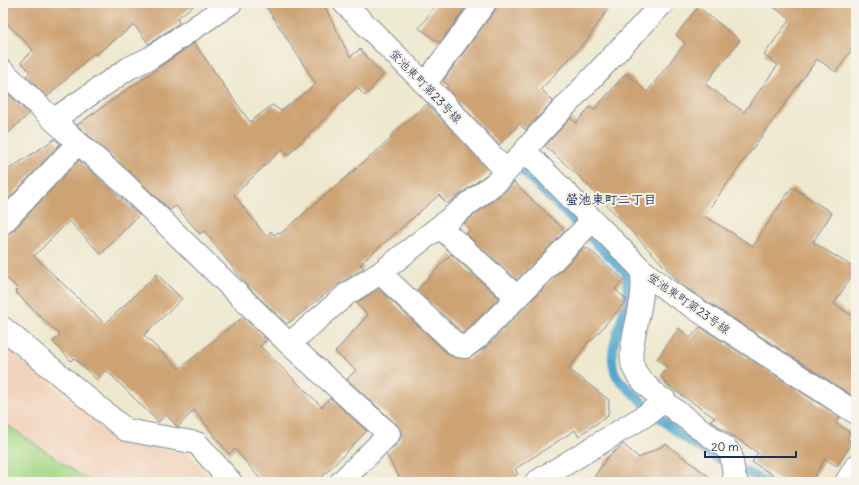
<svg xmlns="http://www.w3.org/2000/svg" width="859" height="485" viewBox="0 0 859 485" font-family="Delius,'Klee One',sans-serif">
<rect width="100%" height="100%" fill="#f7f3e8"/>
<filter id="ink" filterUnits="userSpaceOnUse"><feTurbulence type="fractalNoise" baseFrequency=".025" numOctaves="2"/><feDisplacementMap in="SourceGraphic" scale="8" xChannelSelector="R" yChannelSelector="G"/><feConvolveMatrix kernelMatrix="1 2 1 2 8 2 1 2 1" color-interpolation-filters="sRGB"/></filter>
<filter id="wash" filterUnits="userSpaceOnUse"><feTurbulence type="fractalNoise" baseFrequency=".012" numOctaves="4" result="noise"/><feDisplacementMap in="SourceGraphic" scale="16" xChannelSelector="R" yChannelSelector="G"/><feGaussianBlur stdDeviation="0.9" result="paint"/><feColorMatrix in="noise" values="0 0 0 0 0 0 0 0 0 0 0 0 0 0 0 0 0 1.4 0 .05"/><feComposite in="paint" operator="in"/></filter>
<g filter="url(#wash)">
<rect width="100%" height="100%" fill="#eee8ce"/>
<path fill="#f2d4be" d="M 3,345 L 122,441 L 188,453 L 214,482 L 3,482 Z"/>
<path fill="#a7da89" stroke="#618474" d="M 3,422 L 90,482 L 3,482 Z"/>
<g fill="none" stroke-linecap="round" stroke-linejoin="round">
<path stroke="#52a7ce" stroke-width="9" d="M 523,171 L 626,273 C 633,297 619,321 614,345 C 612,354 612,366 616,375 C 621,384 630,390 637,397 C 662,422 689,443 720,460
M 744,471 L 767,482"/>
</g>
<g id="blocks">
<path fill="#cda373" d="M 3,3 L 197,3 L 177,18 L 179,23 L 149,44 L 134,25 L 95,55 L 94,53 L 47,97 L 26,76 L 30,72 L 21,62 L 33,50 L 3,19 Z
M 264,3 L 323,3 L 350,57 L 360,49 L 383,75 L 365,96 L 357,87 L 287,156 L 283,148 L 234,195 L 266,236 L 271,231 L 274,235 L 278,232 L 280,234 L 392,138 L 390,136 L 427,104 L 490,172 L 447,204 L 439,195 L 360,264 L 364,268 L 337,285 L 287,324 L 248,287 L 204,231 L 200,234 L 176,206 L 170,210 L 133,175 L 77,125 L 194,43 L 250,122 L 272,105 L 281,111 L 316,84 Z
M 437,3 L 469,3 L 440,43 L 419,28 Z
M 497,3 L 612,3 L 587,40 L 541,89 L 553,101 L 526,130 L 519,124 L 499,145 L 446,88 L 449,86 L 443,81 L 495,10 Z
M 768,3 L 856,3 L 856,43 L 836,72 L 817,59 L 704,216 L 753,246 L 792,187 L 832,213 L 813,242 L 856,269 L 834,304 L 856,318 L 856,394 L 854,397 L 683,286 L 582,179 L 545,146 L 571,118 L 576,123 L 590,107 L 594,110 L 626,73 L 647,92 L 685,43 L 676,35 L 698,7 L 740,40 L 705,84 L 744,112 L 778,65 L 764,55 L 790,19 Z
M 9,94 L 29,114 L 3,138 L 3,99 Z
M 55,139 L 60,144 L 3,205 L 3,173 Z
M 79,160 L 139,215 L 101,254 L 69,221 L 34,256 L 105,324 L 157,274 L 182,299 L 144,335 L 179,369 L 243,317 L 267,340 L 260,346 L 322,407 L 330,398 L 367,431 L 317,482 L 263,482 L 235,449 L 229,454 L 194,410 L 178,427 L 166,415 L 158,422 L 106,370 L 97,380 L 74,358 L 71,361 L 53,342 L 60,335 L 15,292 L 18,289 L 3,274 L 3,235 L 12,232 Z
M 514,182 L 565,231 L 517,280 L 466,234 L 470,230 L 464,223 L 507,190 Z
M 583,248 L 585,250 L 587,248 L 624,280 L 615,289 L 627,300 L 591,341 L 590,340 L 569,369 L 609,400 L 608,416 L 578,436 L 575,430 L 515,469 L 518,474 L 506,482 L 402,482 L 386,454 L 398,443 L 401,437 L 401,430 L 397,425 L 347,379 L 356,370 L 335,352 L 368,315 L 356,303 L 379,289 L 449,355 L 456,358 L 468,359 L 486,347 Z
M 451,254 L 499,298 L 463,333 L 417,290 Z
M 700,327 L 840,417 L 836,423 L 851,433 L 847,439 L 852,443 L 837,466 L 825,459 L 811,482 L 784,482 L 752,462 L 758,453 L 710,420 L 715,418 L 667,385 L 661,376 L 667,366 L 657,359 L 679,328 L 690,338 Z
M 623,444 L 639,458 L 666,444 L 716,482 L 591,482 L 606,459 Z"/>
</g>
</g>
<g filter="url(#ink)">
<use href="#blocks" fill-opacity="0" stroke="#848c96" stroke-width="1"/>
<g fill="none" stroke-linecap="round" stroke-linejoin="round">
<g stroke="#848c96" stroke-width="24">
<path id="minor" d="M 344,3 L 438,97 L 506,171
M 3,71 L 65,131 L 125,184 L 289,344 L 389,434 L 341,482
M 425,84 L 485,3
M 53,120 L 129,68 L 150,58 L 231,3
M 525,151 L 641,269 L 668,291 L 856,413
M 3,223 L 78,143
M 440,227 L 517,297
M 641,269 C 646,292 637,318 633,341 C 631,351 630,362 635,371 C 647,393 704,431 725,447 L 731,455 L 735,481 L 737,482
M 380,273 L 458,346 L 465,347 L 477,338 L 593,220
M 3,328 L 126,430 L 197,443 L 231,482
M 289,344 L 347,294 L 380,273 L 499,180 L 539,134 L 663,3
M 536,482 L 646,415 L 665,400
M 846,482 L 856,466"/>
</g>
<use href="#minor" stroke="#fff" stroke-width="22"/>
</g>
</g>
<g text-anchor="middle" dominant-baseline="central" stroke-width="4" stroke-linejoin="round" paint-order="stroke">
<g font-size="12" fill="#1b2f5e" stroke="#f7f3e8">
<text transform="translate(426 86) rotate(46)">蛍池東町第23号線</text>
<text transform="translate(689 303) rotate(35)">蛍池東町第23号線</text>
</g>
<g font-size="13" font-weight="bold" fill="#1b2f5e" stroke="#f7f3e8">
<text x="611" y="199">螢池東町二丁目</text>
</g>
</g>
<rect width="859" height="485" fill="none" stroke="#f7f3e8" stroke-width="16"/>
<path d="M705 451v6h91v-6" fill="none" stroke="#1b2f5e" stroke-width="2"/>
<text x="711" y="451" font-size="12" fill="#1b2f5e" stroke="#f7f3e8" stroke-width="3" paint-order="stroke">20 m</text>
</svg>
